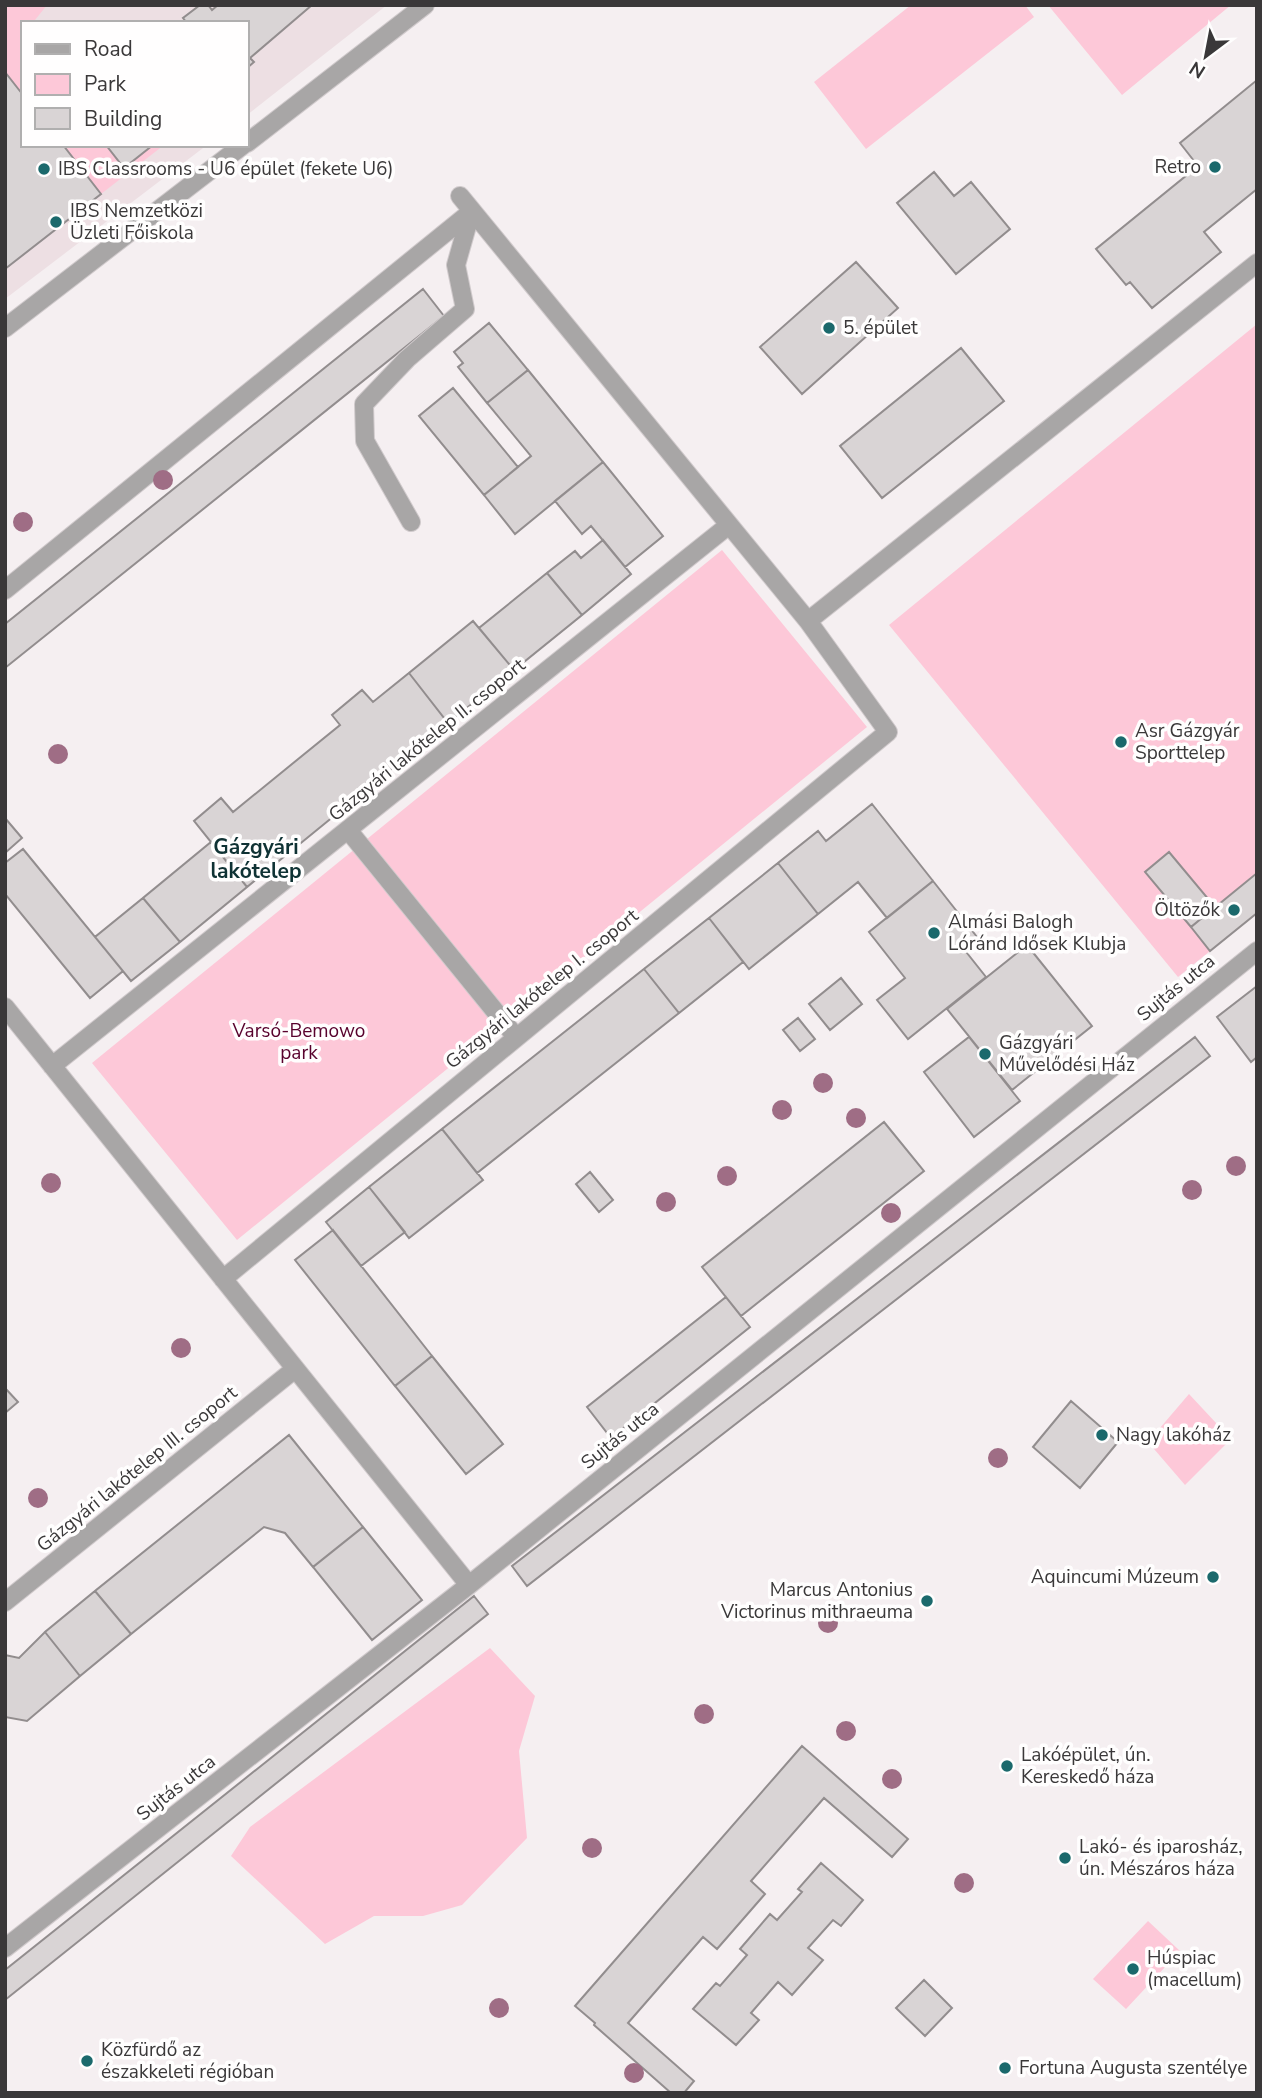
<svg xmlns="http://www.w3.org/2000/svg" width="1262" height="2098" viewBox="0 0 1262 2098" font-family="'Nunito Sans',sans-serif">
<rect width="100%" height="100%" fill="#f5eff1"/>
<path fill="#eddfe3" d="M 5,5 L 387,5 L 247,115 L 247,23 L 23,23 L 23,145 L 207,145 L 5,299 Z"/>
<path fill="#fdc8d8" d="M 5,5 L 47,5 L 35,20 L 37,23 L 23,23 L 23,95 L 5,72 Z
M 911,5 L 1025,5 L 1034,17 L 866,149 L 814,82 Z
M 1048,5 L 1231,5 L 1122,95 Z
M 63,145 L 106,145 L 124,168 L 153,145 L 164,145 L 101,194 Z
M 1257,324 L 1257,913 L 1178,977 L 889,625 Z
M 722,550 L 867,727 L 237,1240 L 92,1063 Z
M 1189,1394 L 1231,1439 L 1185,1485 L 1148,1442 Z
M 490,1648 L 535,1696 L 519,1751 L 527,1838 L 462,1905 L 423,1916 L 374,1916 L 325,1944 L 231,1856 L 250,1827 Z
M 1148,1921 L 1180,1951 L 1126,2009 L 1093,1979 Z"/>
<path fill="#d9d4d5" stroke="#928d8e" stroke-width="2" d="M 200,5 L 208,5 L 212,10 L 218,5 L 312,5 L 250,58 L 254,62 L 247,68 L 247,23 L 187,23 L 183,18 Z
M 5,72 L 23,95 L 23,145 L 63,145 L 101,194 L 5,269 Z
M 1257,80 L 1257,189 L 1204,232 L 1221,252 L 1152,308 L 1130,282 L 1126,285 L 1096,249 L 1198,166 L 1180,143 Z
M 106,145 L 153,145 L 124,168 Z
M 934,172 L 954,196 L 971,182 L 1010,229 L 956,274 L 897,203 Z
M 856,262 L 898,308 L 802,394 L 760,347 Z
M 423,289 L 444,316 L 5,668 L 5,624 Z
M 489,323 L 528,370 L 487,403 L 458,367 L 463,363 L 454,352 Z
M 961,348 L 1004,401 L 882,498 L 840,446 Z
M 528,370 L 603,462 L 515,534 L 484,495 L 531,456 L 487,403 Z
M 453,388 L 518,467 L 484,495 L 419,416 Z
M 603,462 L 663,536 L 625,567 L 591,526 L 582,534 L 555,501 Z
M 603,540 L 631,574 L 582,615 L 547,573 L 575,551 L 581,558 Z
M 547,573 L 582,615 L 514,670 L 479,628 Z
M 473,621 L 514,670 L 448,723 L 409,673 Z
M 409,673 L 448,723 L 247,887 L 194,821 L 221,798 L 233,812 L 340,725 L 332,715 L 362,690 L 373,702 Z
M 872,804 L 933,881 L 887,918 L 858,882 L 818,914 L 778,863 L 818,831 L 826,841 Z
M 5,818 L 22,838 L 5,853 Z
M 211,842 L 247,887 L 180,942 L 143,898 Z
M 23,849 L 123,971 L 90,998 L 5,894 L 5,863 Z
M 1169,852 L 1215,907 L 1191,927 L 1145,872 Z
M 778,863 L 818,914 L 749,969 L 709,918 Z
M 1257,873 L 1257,913 L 1210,951 L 1191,927 Z
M 933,881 L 981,942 L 967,953 L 986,977 L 908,1039 L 877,1000 L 905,978 L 869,932 Z
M 143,898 L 180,942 L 131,981 L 95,937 Z
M 709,918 L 743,962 L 679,1013 L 644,969 Z
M 1027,945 L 1092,1026 L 1012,1090 L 947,1009 Z
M 644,969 L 679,1013 L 477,1173 L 442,1129 Z
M 841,978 L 862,1004 L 830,1030 L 809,1004 Z
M 1257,986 L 1257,1057 L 1251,1062 L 1217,1017 Z
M 798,1018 L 815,1039 L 800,1051 L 783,1030 Z
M 969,1037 L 1020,1101 L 974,1137 L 924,1072 Z
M 1195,1037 L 1210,1056 L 527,1586 L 512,1566 Z
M 884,1122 L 924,1171 L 741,1316 L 702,1267 Z
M 442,1129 L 483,1180 L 409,1238 L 369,1187 Z
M 590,1172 L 613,1200 L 599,1212 L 576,1184 Z
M 369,1187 L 405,1232 L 361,1266 L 326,1222 Z
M 333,1230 L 432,1356 L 395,1386 L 295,1260 Z
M 726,1297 L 750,1327 L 611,1438 L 587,1407 Z
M 432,1356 L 503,1444 L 466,1474 L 395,1386 Z
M 5,1388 L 18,1402 L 5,1413 Z
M 1071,1401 L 1118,1442 L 1080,1488 L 1033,1447 Z
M 289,1435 L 363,1527 L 313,1567 L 285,1533 L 264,1527 L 131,1634 L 95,1591 Z
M 363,1527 L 422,1600 L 372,1640 L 313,1567 Z
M 95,1591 L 131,1634 L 80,1676 L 45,1632 Z
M 474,1596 L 488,1614 L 5,2000 L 5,1970 Z
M 45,1632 L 80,1676 L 27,1721 L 5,1717 L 5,1655 L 19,1658 Z
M 802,1746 L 908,1839 L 892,1857 L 824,1798 L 751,1881 L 765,1894 L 717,1949 L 703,1937 L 628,2023 L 694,2081 L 684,2093 L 671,2093 L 594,2025 L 595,2023 L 575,2006 Z
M 821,1863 L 863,1900 L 841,1926 L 833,1920 L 808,1948 L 823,1960 L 792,1995 L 778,1982 L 751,2013 L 759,2020 L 736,2045 L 693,2009 L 716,1983 L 720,1986 L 747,1955 L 740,1949 L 770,1914 L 777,1920 L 802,1892 L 798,1889 Z
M 924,1980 L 952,2008 L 925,2036 L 896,2008 Z"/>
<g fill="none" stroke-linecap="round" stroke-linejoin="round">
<g stroke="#d0cacc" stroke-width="20">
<path id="minor" d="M 247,143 L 425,5
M 5,328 L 243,145
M 411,522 L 365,441 L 364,404 L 407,359 L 465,309 L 456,265 L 471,212
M 5,590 L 471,212
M 808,621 L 1257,263
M 348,830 L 516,1037
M 5,1007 L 469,1585
M 52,1066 L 729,525
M 223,1279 L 888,732 L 808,621 L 460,196
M 5,1602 L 295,1369
M 5,1948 L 469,1585 L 1257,951"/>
</g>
<use href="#minor" stroke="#a8a6a6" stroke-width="18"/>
</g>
<g fill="#9f6d85">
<circle cx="163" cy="480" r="10"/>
<circle cx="23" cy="522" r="10"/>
<circle cx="58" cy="754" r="10"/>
<circle cx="823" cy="1083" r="10"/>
<circle cx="782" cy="1110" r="10"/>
<circle cx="856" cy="1118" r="10"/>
<circle cx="1236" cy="1166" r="10"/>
<circle cx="727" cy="1176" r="10"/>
<circle cx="51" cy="1183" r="10"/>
<circle cx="1192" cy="1190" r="10"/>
<circle cx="666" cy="1202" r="10"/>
<circle cx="891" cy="1213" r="10"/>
<circle cx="181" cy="1348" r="10"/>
<circle cx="998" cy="1458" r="10"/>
<circle cx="38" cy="1498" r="10"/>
<circle cx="828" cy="1623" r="10"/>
<circle cx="704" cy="1714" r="10"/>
<circle cx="846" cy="1731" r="10"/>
<circle cx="892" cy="1779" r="10"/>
<circle cx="592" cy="1848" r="10"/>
<circle cx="964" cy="1883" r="10"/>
<circle cx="499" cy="2008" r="10"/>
<circle cx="634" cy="2073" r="10"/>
</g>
<g fill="#1b696c" stroke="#fffefe" stroke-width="2.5">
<circle cx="1215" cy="167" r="7"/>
<circle cx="44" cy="169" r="7"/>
<circle cx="56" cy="222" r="7"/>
<circle cx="829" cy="328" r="7"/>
<circle cx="1121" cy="742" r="7"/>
<circle cx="1234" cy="910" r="7"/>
<circle cx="934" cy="933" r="7"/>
<circle cx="985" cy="1054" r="7"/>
<circle cx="1102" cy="1435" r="7"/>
<circle cx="1213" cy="1577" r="7"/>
<circle cx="927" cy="1601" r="7"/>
<circle cx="1007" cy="1766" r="7"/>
<circle cx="1065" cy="1858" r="7"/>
<circle cx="1133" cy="1969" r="7"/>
<circle cx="87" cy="2061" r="7"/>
<circle cx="1005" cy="2068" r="7"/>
</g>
<g text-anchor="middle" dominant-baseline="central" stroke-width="7" stroke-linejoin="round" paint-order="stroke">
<g font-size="19" fill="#3a3839" stroke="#fffefe" text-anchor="start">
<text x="1201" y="167" text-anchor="end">Retro</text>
<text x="58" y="169">IBS Classrooms - U6 épület (fekete U6)</text>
<text x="70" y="211">IBS Nemzetközi<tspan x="70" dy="22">Üzleti Főiskola</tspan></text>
<text x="843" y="328">5. épület</text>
<text x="1135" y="731">Asr Gázgyár<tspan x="1135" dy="22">Sporttelep</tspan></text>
<text x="1220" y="910" text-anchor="end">Öltözők</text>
<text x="948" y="922">Almási Balogh<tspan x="948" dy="22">Lóránd Idősek Klubja</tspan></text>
<text x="999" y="1043">Gázgyári<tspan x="999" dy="22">Művelődési Ház</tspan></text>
<text x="1116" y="1435">Nagy lakóház</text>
<text x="1199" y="1577" text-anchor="end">Aquincumi Múzeum</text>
<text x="913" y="1590" text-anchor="end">Marcus Antonius<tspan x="913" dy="22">Victorinus mithraeuma</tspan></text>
<text x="1021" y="1755">Lakóépület, ún.<tspan x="1021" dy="22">Kereskedő háza</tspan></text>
<text x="1079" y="1847">Lakó- és iparosház,<tspan x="1079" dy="22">ún. Mészáros háza</tspan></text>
<text x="1147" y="1958">Húspiac<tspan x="1147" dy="22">(macellum)</tspan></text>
<text x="101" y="2050">Közfürdő az<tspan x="101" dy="22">északkeleti régióban</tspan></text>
<text x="1019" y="2068">Fortuna Augusta szentélye</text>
</g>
<g font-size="19" fill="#3a3839" stroke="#fffefe">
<text transform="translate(427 740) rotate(-39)">Gázgyári lakótelep II. csoport</text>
<text transform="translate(1176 988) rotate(-39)">Sujtás utca</text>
<text transform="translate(542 989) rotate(-39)">Gázgyári lakótelep I. csoport</text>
<text transform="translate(620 1436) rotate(-39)">Sujtás utca</text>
<text transform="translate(137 1469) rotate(-39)">Gázgyári lakótelep III. csoport</text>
<text transform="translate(176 1788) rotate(-38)">Sujtás utca</text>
</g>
<g font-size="19" fill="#58022d" stroke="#fffefe">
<text x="299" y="1031">Varsó-Bemowo<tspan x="299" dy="22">park</tspan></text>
</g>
<g font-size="21" font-weight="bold" fill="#0f3234" stroke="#fffefe">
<text x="256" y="847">Gázgyári<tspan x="256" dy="24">lakótelep</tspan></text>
</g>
</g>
<rect width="1262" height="2098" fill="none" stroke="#3a3839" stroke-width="14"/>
<rect x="21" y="21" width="228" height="126" fill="#fffefe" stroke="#b0afaf" stroke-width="2"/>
<rect x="35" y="44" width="35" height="10" fill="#a8a6a6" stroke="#b0afaf" stroke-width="2"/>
<text x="84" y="56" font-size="21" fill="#3a3839">Road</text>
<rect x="35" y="74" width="35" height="21" fill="#fdc8d8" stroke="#b0afaf" stroke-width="2"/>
<text x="84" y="91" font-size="21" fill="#3a3839">Park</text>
<rect x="35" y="108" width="35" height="21" fill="#d9d4d5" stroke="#b0afaf" stroke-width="2"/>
<text x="84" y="126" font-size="21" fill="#3a3839">Building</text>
<g transform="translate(1206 56) rotate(212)" stroke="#fffefe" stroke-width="5" paint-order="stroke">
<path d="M0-5L12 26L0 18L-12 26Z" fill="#3a3839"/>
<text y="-10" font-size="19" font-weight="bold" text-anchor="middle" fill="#3a3839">N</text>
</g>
</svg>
